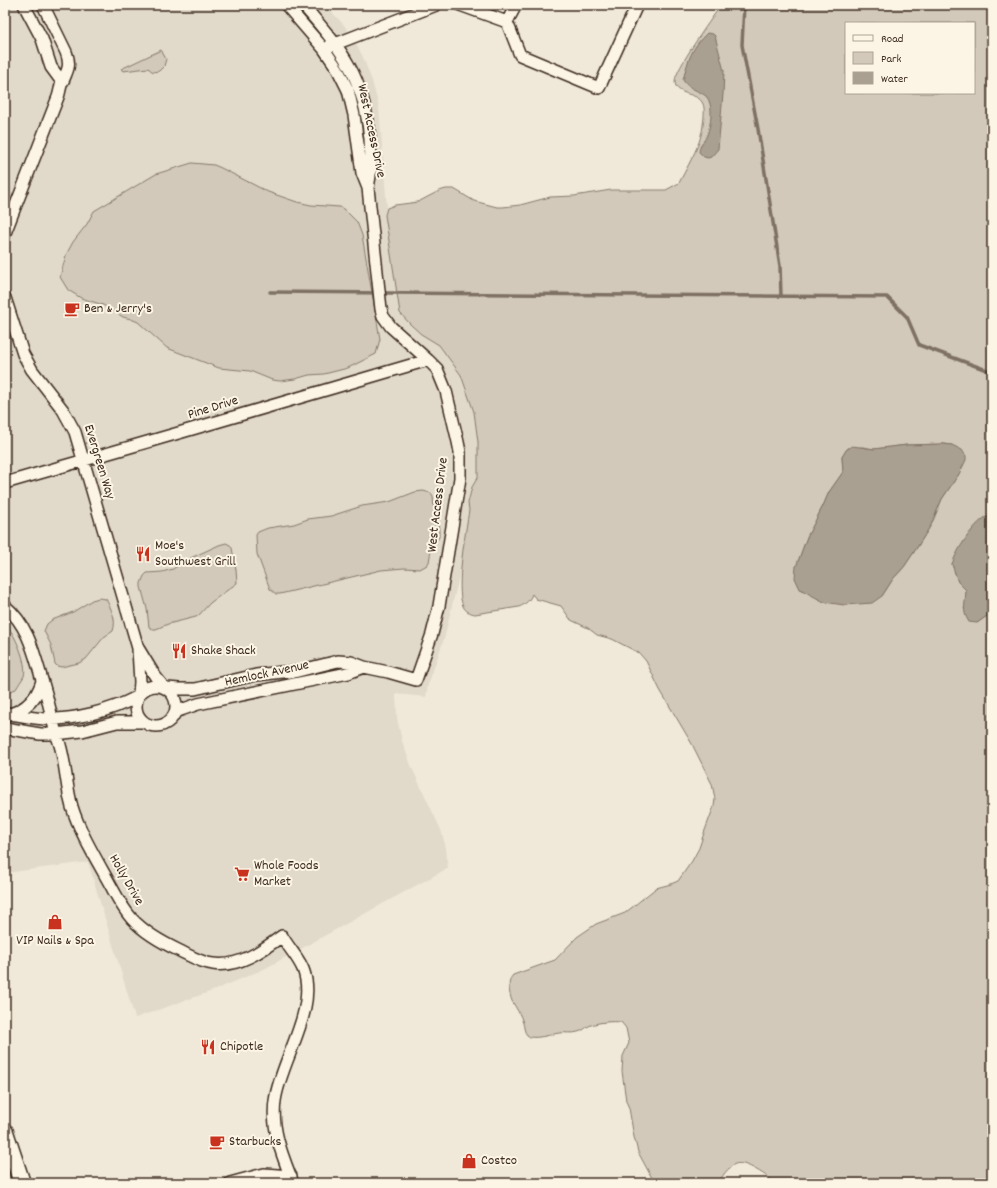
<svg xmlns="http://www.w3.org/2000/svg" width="997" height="1188" viewBox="0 0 997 1188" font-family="Dekko,sans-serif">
<rect width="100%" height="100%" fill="#f0e9d9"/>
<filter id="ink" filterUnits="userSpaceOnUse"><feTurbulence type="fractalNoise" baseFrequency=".025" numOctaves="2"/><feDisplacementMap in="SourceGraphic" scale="8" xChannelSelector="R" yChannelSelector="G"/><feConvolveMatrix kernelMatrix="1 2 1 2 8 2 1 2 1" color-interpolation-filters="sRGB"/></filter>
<g filter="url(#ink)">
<path fill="#e1d9c9" d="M 5,5 L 325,5 L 344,25 L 353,38 L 363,57 L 372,81 L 379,107 L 387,208 L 385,215 L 392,252 L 421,334 L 439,345 L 461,375 L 474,412 L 478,442 L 478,477 L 472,487 L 468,502 L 469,510 L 461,569 L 444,639 L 428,685 L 426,697 L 396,694 L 397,718 L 402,741 L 412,768 L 441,830 L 446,848 L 448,868 L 264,969 L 215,990 L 135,1018 L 88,862 L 5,873 L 5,693 L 16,689 L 24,675 L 24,667 L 9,627 L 5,624 Z"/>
<path fill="#d2c9ba" stroke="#867a6c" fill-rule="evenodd" d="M 720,5 L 992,5 L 992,516 L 984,518 L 952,564 L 958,582 L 966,590 L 966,602 L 964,609 L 977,623 L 987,616 L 992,615 L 992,1183 L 777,1183 C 767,1177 746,1160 735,1164 C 728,1167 722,1177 718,1183 L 653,1183 L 652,1178 L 638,1152 L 634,1137 L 629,1108 L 626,1101 L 622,1071 L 623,1056 L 629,1043 L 626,1028 L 621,1022 C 612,1021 600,1022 591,1025 C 586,1027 583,1031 578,1032 C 572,1034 565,1032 559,1033 C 552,1034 532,1041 527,1035 C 524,1032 524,1026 523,1023 C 521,1015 516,1008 512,1001 C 509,993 507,981 513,975 L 555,960 L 577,937 L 596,924 L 625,913 L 656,888 L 671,884 L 678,881 L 692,861 L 699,848 L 704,833 L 714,806 L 715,799 L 712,784 L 692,744 L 660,690 L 646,661 L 639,653 L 612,639 L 597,635 L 588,628 L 571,620 L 561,606 L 536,599 L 532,594 C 530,600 526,604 519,607 L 475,614 C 470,613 465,611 463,606 C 455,588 466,531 469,510 L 468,503 L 472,487 L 478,477 L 478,442 L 474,412 L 461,375 L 439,345 L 421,334 L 410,324 L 400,313 L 385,215 L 387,208 L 395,205 L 418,202 L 439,191 L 446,189 L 454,189 L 474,201 L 497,207 L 503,207 L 520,205 L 550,197 L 574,196 L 611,190 L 666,190 L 679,183 C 685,171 699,147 701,135 C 703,129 703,123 704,117 C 704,112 705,107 702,102 C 696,92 675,96 675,81 C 675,70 711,19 719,8 ZM 846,23 L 974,23 L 974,93 L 846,93 ZM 944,444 L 952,445 L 959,474 L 942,499 L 931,525 L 918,546 L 904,567 L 893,579 L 882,596 L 796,567 L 807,537 L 823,506 L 829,492 L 843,472 L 842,457 L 848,448 L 863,447 L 874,449 L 907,445 Z
M 161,50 L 166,59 L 164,66 L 159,71 L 153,72 L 148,68 L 123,71 L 121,69 Z
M 192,163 L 214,165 L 221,168 L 268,192 L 297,202 L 311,205 L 340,207 L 346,211 L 357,222 L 362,235 L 380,339 L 376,354 L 348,368 L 324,374 L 309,375 L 295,379 L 280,381 L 272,380 L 250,371 L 219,368 L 167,348 L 138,322 L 131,319 L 123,317 L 103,305 L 81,298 L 68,290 L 60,277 L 66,255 L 73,242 L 87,224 L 94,211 L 156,174 Z
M 423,491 L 431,493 L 433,496 L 434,510 L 438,520 L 439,532 L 439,537 L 431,550 L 429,562 L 427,565 L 420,569 L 404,568 L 381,570 L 280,594 L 276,594 L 270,589 L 257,554 L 256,535 L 258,532 L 268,528 L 294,524 L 308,519 L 331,516 L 362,506 L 389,502 L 415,492 Z
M 226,543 L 230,545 L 232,548 L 236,570 L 237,583 L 210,603 L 199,615 L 196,617 L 168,624 L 156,629 L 152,629 L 149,627 L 147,609 L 141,587 L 141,583 L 144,576 L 147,573 L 162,572 L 173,569 L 184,561 L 219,545 Z
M 99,598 L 106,599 C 111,609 117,619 113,631 L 104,637 L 86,659 L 79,663 L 61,667 L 57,666 L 55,664 L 51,645 L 44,631 L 47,624 L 52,620 L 73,612 L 92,600 Z
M 5,624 C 14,631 28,664 24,676 C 22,680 18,685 16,689 L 5,693 Z"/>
<path fill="#aaa091" stroke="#7e7163" d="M 707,33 L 713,34 L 715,36 L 724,71 L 723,94 L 718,149 L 711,157 L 708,158 L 704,157 L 699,152 C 700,144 704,142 707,135 C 711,125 714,104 706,96 C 698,90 688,89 683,80 C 688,60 692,47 707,33 Z
M 944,444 L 952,445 L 962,450 L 966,456 L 966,460 L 959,474 L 942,499 L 931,525 L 918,546 L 904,567 L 893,579 L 882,596 L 872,603 L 844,605 L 824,602 L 800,589 L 795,578 L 796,567 L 807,537 L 823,506 L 829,492 L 843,472 L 842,457 L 846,450 L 852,446 L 874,449 L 907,445 Z
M 992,516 L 992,615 L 987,616 L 977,623 L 969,622 C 961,610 966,604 966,590 L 958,582 L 952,564 C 957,550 971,528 983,519 C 985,517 989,517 992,516 Z"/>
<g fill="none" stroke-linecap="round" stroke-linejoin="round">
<path stroke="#7e7163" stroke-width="3.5" d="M 744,5 L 742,45 L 758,129 L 780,266 L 781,296
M 270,292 L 887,297 L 907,317 L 919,345 L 992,372"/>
<g stroke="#3b2a1e" stroke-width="14">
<path id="street" d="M 24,5 L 42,39 L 51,67 L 62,82
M 303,5 C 343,51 364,77 370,139 C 371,158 372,169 368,188
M 460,5 L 507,22
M 516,5 L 507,22 L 520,55 L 599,88 L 637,5
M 330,46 L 436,5
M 5,233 L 58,97 C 60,92 60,85 63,81 C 68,69 71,65 66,52 L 43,5
M 5,298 L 23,354 L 32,370 L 63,410 L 75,432 L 138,648 L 155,676 L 163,686
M 5,483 L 182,432 L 428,360
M 5,606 C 28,625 34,653 42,680 C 48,698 51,716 56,733 C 57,737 59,741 60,745 C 66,765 66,786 72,807 C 80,833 98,862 111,886 C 117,897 123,909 132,919 C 145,933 163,943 180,951 C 190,956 202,963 213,964 C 238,968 263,950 282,936 C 288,947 298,957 303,969 C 319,1009 280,1061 275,1101 C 271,1130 283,1157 293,1183
M 138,649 L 140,682 L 139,694
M136 706a20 20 0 1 1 40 0a20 20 0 1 1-40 0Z
M 167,688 L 179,689 L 195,689 L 256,675 L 283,672 L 294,672 L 338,661 L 351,662 L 364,667 L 388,672 L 416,680 L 432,634 L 439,606 L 460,478 L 460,452 L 458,442 L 446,391 L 437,369 L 428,360 L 391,327 L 383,316 L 381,309 L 368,188 L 362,173 L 354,115 L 348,90 L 337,68 L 324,49 L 286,5
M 175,712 L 198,704 L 348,673 L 364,667
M 5,713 C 18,715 31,718 45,719 C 75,720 110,711 137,697
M 10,714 C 27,709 37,698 42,681
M 5,728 L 40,734 L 55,734 L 82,731 L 117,722 L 144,722
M 230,1183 L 264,1174 L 291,1176"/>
</g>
<g stroke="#3b2a1e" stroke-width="19">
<path id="secondary" d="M 5,1132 L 22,1183"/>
</g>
<use href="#street" stroke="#fcf5e5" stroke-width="11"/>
<use href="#secondary" stroke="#fcf5e5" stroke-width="16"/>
</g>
</g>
<defs>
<g id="cafe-bare" transform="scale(1.2)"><path d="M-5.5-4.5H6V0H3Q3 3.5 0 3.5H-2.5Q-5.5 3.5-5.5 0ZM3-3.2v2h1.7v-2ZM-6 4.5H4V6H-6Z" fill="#c8321e" stroke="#fcf5e5" stroke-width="2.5" paint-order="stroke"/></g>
<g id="restaurant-bare" transform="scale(1.2)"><path d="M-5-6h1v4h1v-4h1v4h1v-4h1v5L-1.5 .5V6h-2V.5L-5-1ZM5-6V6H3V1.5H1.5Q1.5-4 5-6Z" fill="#c8321e" stroke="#fcf5e5" stroke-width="2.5" paint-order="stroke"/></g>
<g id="supermarket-bare" transform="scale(1.2)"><path d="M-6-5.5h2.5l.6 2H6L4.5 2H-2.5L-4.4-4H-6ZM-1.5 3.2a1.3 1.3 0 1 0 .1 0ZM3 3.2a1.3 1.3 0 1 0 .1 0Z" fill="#c8321e" stroke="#fcf5e5" stroke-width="2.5" paint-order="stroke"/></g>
<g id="shop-bare" transform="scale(1.2)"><path d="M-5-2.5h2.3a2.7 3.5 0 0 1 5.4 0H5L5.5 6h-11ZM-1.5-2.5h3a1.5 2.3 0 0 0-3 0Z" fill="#c8321e" stroke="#fcf5e5" stroke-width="2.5" paint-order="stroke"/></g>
</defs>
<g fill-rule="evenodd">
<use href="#cafe-bare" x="72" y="309"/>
<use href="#restaurant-bare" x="143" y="554"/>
<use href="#restaurant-bare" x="179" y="651"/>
<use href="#supermarket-bare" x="242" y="874"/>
<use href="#shop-bare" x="55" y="922"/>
<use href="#restaurant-bare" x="208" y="1047"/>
<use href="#cafe-bare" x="217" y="1142"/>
<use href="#shop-bare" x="469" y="1161"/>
</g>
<g text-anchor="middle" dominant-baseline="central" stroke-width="4" stroke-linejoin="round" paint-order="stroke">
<g font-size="14" fill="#3b2a1e" stroke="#fcf5e5">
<text transform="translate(371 131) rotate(78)">West Access Drive</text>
<text transform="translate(213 408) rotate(-17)">Pine Drive</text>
<text transform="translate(99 462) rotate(73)">Evergreen Way</text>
<text transform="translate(438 505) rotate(-83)">West Access Drive</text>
<text transform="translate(267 674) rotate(-12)">Hemlock Avenue</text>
<text transform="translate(126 880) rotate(60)">Holly Drive</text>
</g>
<g font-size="14" fill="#3b2a1e" stroke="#fcf5e5" text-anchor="start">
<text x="84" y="309">Ben &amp; Jerry's</text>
<text x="155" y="546">Moe's<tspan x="155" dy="16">Southwest Grill</tspan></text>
<text x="191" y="651">Shake Shack</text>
<text x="254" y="866">Whole Foods<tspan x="254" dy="16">Market</tspan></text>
<text x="55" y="941" text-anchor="middle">VIP Nails &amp; Spa</text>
<text x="220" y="1047">Chipotle</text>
<text x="229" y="1142">Starbucks</text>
<text x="481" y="1161">Costco</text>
</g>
</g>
<rect width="997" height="1188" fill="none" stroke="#fcf5e5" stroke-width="20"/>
<rect x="10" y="10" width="977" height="1168" fill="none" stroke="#3b2a1e" stroke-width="1.5" filter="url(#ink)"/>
<rect x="845" y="22" width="130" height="72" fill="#fcf5e5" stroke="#afa495"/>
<rect x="853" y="35" width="20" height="6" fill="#fcf5e5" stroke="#afa495"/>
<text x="881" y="42" font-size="12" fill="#3b2a1e">Road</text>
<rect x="853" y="52" width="20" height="12" fill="#d2c9ba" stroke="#afa495"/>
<text x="881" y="62" font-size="12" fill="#3b2a1e">Park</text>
<rect x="853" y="72" width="20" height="12" fill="#aaa091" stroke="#afa495"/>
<text x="881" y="82" font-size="12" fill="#3b2a1e">Water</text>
</svg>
